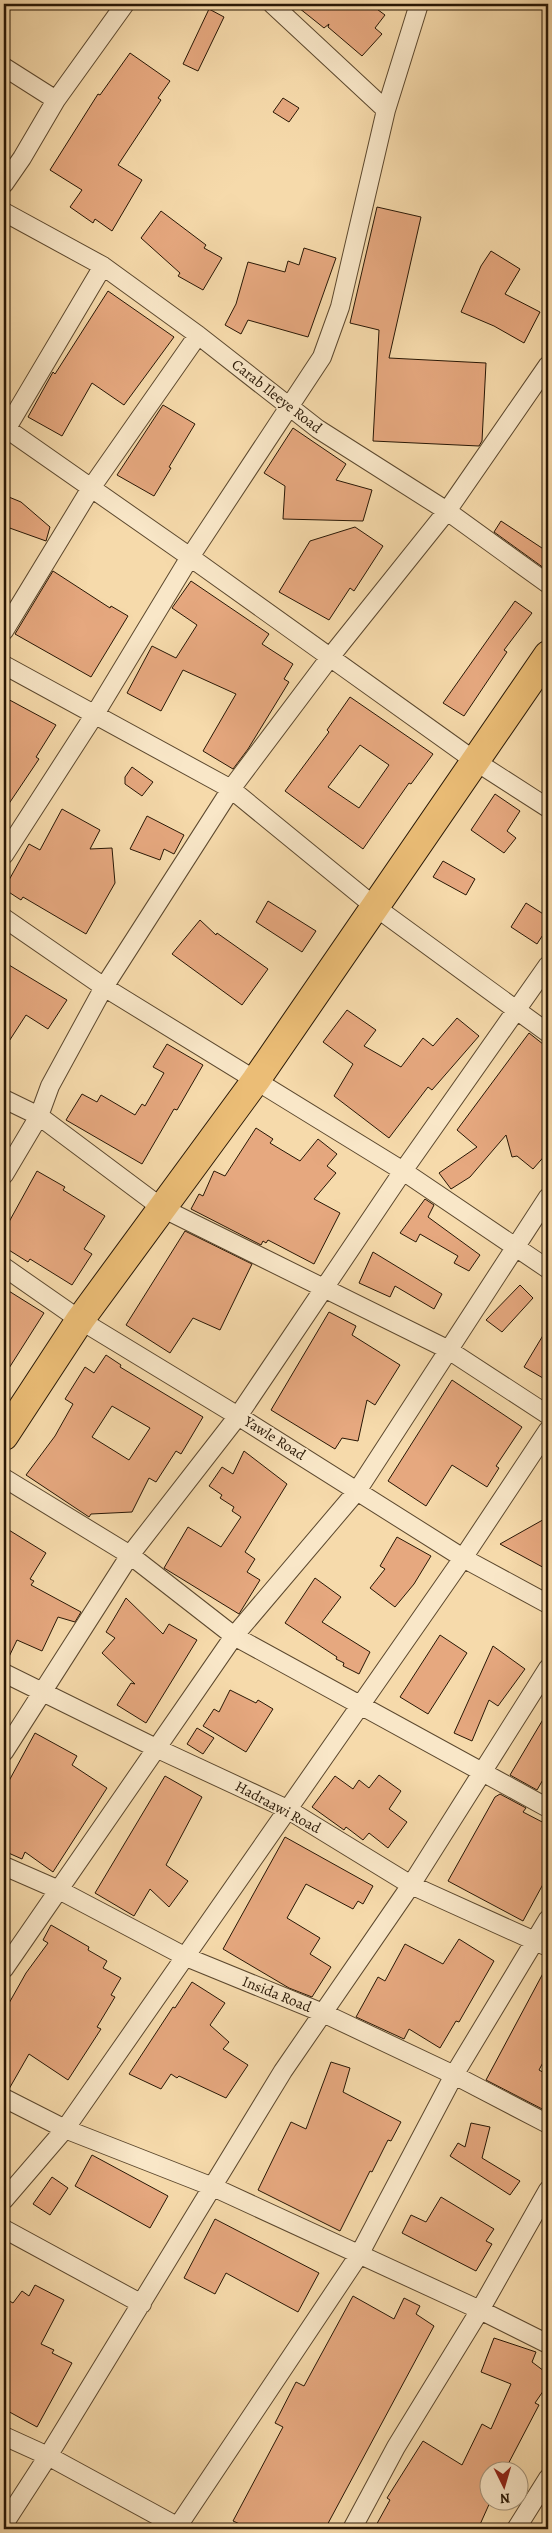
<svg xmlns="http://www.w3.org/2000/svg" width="552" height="2533" viewBox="0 0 552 2533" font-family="Alegreya,serif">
<rect width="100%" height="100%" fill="#f6daab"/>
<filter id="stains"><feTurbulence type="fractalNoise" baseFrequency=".004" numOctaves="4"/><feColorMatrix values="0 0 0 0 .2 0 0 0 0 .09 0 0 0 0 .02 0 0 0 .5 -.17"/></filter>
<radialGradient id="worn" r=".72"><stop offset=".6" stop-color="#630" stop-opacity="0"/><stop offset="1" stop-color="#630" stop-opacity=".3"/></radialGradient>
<path fill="#e6a87f" stroke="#281705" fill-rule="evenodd" d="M 294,4 L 370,4 L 385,15 L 375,28 L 382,34 L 362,56 L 328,27 L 329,24 L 324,28 Z
M 209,9 L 224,17 L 198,71 L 183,64 Z
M 130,53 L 170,81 L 158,98 L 161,100 L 118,165 L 142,180 L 112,231 L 95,219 L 93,223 L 70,207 L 82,190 L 50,170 L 98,94 L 100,95 Z
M 283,98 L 299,108 L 289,122 L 273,112 Z
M 377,207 L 421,217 L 389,358 L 486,363 L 482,441 L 479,446 L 373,441 L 379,330 L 350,323 Z
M 161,211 L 206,245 L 204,248 L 222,258 L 203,290 L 178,276 L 180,273 L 141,238 Z
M 304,248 L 336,258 L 308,337 L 248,320 L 241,334 L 225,325 L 236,304 L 248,262 L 285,272 L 288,261 L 299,265 Z
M 491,251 L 520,269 L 505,294 L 540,312 L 524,343 L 494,326 L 461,312 L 481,266 Z
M 108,291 L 174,337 L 124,405 L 92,383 L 62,436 L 28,417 L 53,372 L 55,374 Z
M 163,405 L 195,424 L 169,467 L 171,468 L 154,496 L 117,475 Z
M 293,428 L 346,464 L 336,480 L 372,490 L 363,521 L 283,519 L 285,486 L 264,473 Z
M 4,495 L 21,502 L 50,527 L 46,541 L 4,526 Z
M 501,521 L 548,552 L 548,571 L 494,532 Z
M 355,527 L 383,546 L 354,591 L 350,588 L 329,620 L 279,592 L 310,541 Z
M 53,571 L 110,608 L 111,606 L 128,616 L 91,677 L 15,634 Z
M 191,581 L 269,634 L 262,644 L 293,664 L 284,679 L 289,682 L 248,749 L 233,769 L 203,751 L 236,694 L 183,670 L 161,711 L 127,693 L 152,646 L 176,658 L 197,625 L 172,608 Z
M 515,601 L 532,613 L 504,650 L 507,652 L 464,716 L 443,703 Z
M 4,697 L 56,725 L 36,757 L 39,759 L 4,811 Z
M 350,697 L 433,754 L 411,784 L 409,783 L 363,849 L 285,791 L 329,732 L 327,730 ZM 360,745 L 389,765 L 359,808 L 328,787 Z
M 132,767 L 153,782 L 142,796 L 125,784 L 125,777 Z
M 495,794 L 520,811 L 507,831 L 516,838 L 504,853 L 471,830 Z
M 62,809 L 100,830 L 90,849 L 112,848 L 115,883 L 86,934 L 23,897 L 21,900 L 4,889 L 29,844 L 40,850 Z
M 147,816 L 184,835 L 174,854 L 164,849 L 160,860 L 130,849 Z
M 443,861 L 475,879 L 466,895 L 433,877 Z
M 268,901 L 316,931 L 302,952 L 256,922 Z
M 526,903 L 548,917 L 548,927 L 537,944 L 511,927 Z
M 200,920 L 216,935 L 217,933 L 268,969 L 242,1005 L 172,954 Z
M 4,962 L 67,1000 L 48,1029 L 26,1015 L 4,1049 Z
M 347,1010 L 376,1030 L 364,1046 L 401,1067 L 423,1038 L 433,1046 L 457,1018 L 479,1036 L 432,1090 L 428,1087 L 389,1138 L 334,1096 L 353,1064 L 323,1042 Z
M 529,1033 L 548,1048 L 548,1152 L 533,1169 L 517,1156 L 512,1157 L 506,1135 L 470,1177 L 451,1189 L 439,1173 L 477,1147 L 457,1130 Z
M 167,1044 L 203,1065 L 177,1110 L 174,1109 L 142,1164 L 66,1120 L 82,1094 L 97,1102 L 101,1095 L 135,1115 L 142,1104 L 145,1106 L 164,1073 L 153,1067 Z
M 256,1128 L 273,1139 L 270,1143 L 300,1161 L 318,1139 L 337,1154 L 327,1166 L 336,1173 L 314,1199 L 340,1213 L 314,1264 L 268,1240 L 266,1243 L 263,1241 L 261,1245 L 191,1209 L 199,1194 L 203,1196 L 214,1171 L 225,1176 Z
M 37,1171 L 65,1187 L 63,1190 L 105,1216 L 84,1249 L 92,1254 L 72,1285 L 30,1259 L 28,1262 L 4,1247 L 4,1231 Z
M 425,1199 L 434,1205 L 428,1217 L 480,1255 L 469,1271 L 454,1263 L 458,1256 L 420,1234 L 416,1242 L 400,1233 Z
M 185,1231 L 252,1264 L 220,1330 L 193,1318 L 170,1353 L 126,1325 Z
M 373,1252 L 442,1294 L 434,1309 L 395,1286 L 390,1297 L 359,1283 Z
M 520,1285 L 533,1298 L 502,1332 L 486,1320 Z
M 4,1288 L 44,1313 L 4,1376 Z
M 329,1312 L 356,1326 L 352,1335 L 400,1365 L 375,1405 L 367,1400 L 358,1441 L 342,1438 L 335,1449 L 271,1410 Z
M 548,1327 L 548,1381 L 524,1367 Z
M 106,1355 L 121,1365 L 120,1367 L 203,1417 L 181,1454 L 176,1451 L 156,1482 L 149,1478 L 132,1512 L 91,1514 L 89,1517 L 26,1475 L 55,1436 L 73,1404 L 65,1399 L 85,1367 L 94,1373 ZM 112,1406 L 150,1428 L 129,1460 L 92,1437 Z
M 452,1380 L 522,1427 L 496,1466 L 499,1468 L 487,1487 L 452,1465 L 426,1506 L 388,1481 Z
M 244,1451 L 287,1484 L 245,1552 L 255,1559 L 247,1572 L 260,1580 L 239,1614 L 164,1568 L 188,1527 L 221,1547 L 241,1517 L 232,1511 L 234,1507 L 220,1498 L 222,1495 L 209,1486 L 222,1467 L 233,1474 Z
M 548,1517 L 548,1570 L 500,1544 Z
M 4,1527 L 46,1553 L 30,1579 L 34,1581 L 31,1585 L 81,1612 L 75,1622 L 58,1617 L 42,1651 L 17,1640 L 6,1663 L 4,1662 Z
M 397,1537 L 431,1556 L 414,1584 L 395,1607 L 370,1588 L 385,1569 L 380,1566 Z
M 315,1578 L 341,1597 L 322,1622 L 370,1652 L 359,1674 L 343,1666 L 344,1663 L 336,1659 L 337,1657 L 285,1623 Z
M 126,1598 L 163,1634 L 169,1624 L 197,1640 L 146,1723 L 117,1705 L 131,1683 L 135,1684 L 102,1653 L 115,1638 L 106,1632 Z
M 440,1635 L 467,1653 L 428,1714 L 400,1697 Z
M 493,1646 L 525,1669 L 498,1706 L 489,1700 L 472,1741 L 454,1733 Z
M 230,1690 L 256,1703 L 258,1700 L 273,1709 L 246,1752 L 203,1726 L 214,1709 L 219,1712 Z
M 548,1711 L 548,1771 L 537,1790 L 510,1775 Z
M 197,1728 L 214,1738 L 203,1754 L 187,1744 Z
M 35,1733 L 77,1756 L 72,1765 L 107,1788 L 53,1872 L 25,1852 L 22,1859 L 4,1851 L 4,1790 Z
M 379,1775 L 401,1791 L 389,1809 L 407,1822 L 388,1848 L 369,1833 L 363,1840 L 346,1827 L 344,1830 L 312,1807 L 335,1776 L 353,1789 L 359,1780 L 369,1788 Z
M 165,1776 L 202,1797 L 166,1865 L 188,1881 L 169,1907 L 150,1889 L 134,1916 L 95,1893 Z
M 500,1794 L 526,1808 L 523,1812 L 548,1825 L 548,1875 L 523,1921 L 448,1881 L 495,1797 Z
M 285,1837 L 373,1886 L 363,1904 L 358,1901 L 353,1909 L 306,1884 L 287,1918 L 320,1938 L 310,1954 L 331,1967 L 312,1997 L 289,1988 L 223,1949 Z
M 51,1925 L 89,1947 L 88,1950 L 107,1961 L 103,1968 L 121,1978 L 111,1995 L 115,1997 L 97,2027 L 101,2029 L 68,2080 L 29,2054 L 9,2089 L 4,2087 L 4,2012 L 26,1973 L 48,1943 L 43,1940 Z
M 459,1939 L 494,1961 L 459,2022 L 456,2021 L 440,2048 L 409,2029 L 404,2039 L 356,2017 L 378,1977 L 385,1981 L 405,1944 L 443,1964 Z
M 548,1964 L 548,2053 L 539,2070 L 548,2075 L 548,2112 L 486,2080 Z
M 192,1982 L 225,2003 L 210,2025 L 229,2042 L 223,2049 L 248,2065 L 226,2098 L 179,2076 L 177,2078 L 171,2074 L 161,2089 L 129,2074 L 173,2007 L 175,2008 Z
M 331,2062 L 350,2068 L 343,2092 L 401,2122 L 391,2141 L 388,2140 L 372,2172 L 370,2171 L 340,2231 L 258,2190 L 291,2122 L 306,2129 Z
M 471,2123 L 490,2127 L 482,2158 L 520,2181 L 510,2195 L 450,2156 L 458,2143 L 465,2147 Z
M 92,2155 L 168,2196 L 150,2228 L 75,2186 Z
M 52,2177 L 68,2188 L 50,2215 L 33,2204 Z
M 441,2197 L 494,2229 L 486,2241 L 492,2244 L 476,2271 L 402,2233 L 411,2215 L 426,2222 Z
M 215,2219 L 319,2273 L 298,2312 L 226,2273 L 215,2294 L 184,2278 Z
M 35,2285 L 64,2300 L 41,2344 L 54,2350 L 52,2353 L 72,2363 L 37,2427 L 4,2409 L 4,2298 L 13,2303 L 22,2291 L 29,2296 Z
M 353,2296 L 394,2319 L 404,2298 L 420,2306 L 416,2314 L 434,2326 L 325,2529 L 251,2529 L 233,2521 L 283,2427 L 275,2423 L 296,2382 L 304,2386 Z
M 494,2338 L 536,2352 L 532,2362 L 548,2374 L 548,2384 L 535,2403 L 539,2405 L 505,2470 L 490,2470 L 490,2500 L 491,2500 L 478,2529 L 374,2529 L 390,2500 L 387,2498 L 423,2441 L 462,2465 L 482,2424 L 491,2429 L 511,2384 L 481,2372 Z"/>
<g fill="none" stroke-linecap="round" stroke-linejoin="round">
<g stroke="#5c482e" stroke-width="20">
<path id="minor" d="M 272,4 L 386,110
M 4,67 L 56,100
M 4,184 L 22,158 L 56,100 L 125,4
M 4,212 L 103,266 L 198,335 L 318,429 L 447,511 L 548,584
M 4,427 L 190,557 L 475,761 L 548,808
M 4,433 L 103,266
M 4,631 L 91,488 L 198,335
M 4,665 L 231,789 L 374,906 L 548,1033
M 4,855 L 95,714 L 190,557 L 322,357 L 340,307 L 386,110 L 419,4
M 4,918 L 104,987 L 403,1171 L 548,1269
M 4,1099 L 39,1116 L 162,1208 L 447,1349 L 548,1415
M 4,1175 L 39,1116 L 50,1086 L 104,987 L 231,789 L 331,656 L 447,511 L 548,365
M 4,1267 L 80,1320 L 238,1416 L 463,1558 L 548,1604
M 4,1478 L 130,1555 L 234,1636 L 548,1808
M 4,1673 L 158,1749 L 287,1809 L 411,1885 L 548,1947
M 4,1752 L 130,1555 L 238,1416 L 403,1171 L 548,965
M 4,1866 L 59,1890 L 186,1957 L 323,2013 L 454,2075 L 548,2124
M 4,1969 L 234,1636 L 357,1491 L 548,1197
M 4,2098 L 65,2129 L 213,2187 L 480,2310 L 548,2344
M 4,2200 L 65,2129 L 463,1558 L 548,1430
M 4,2229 L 142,2304
M 4,2436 L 48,2456 L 182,2529
M 4,2524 L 48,2456 L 283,2071 L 411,1885 L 548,1668
M 176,2529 L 359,2255 L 454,2075 L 548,1919
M 352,2529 L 396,2447 L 480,2310 L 548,2190
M 516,2529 L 548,2478"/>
</g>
<g stroke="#281705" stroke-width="30">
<path id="trunk" d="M 4,1436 L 80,1320 L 256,1080 L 548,655"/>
</g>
<use href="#minor" stroke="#f9e7c8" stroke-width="18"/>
<use href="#trunk" stroke="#ebbd76" stroke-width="28"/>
</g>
<g text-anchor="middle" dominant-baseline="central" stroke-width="4" stroke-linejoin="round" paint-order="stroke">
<g font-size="15" fill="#281705" stroke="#f9e7c8">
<text transform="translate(277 396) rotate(38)">Carab Ileeye Road</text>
<text transform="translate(275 1438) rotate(32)">Yawle Road</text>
<text transform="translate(278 1807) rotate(28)">Hadraawi Road</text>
<text transform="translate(277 1994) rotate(22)">Insida Road</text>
</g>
</g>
<rect width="552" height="2533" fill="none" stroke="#f6daab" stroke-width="20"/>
<rect x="5" y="5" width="542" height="2523" fill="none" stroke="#281705" stroke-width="2.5"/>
<rect x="10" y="10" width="532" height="2513" fill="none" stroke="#281705"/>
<g transform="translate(504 2486) rotate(175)"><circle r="24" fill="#f9e7c8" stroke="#a5947a"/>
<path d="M0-4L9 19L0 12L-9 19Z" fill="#8f2418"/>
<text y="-8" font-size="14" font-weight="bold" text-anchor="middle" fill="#281705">N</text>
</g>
<rect width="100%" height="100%" filter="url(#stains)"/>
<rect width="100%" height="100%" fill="url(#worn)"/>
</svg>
